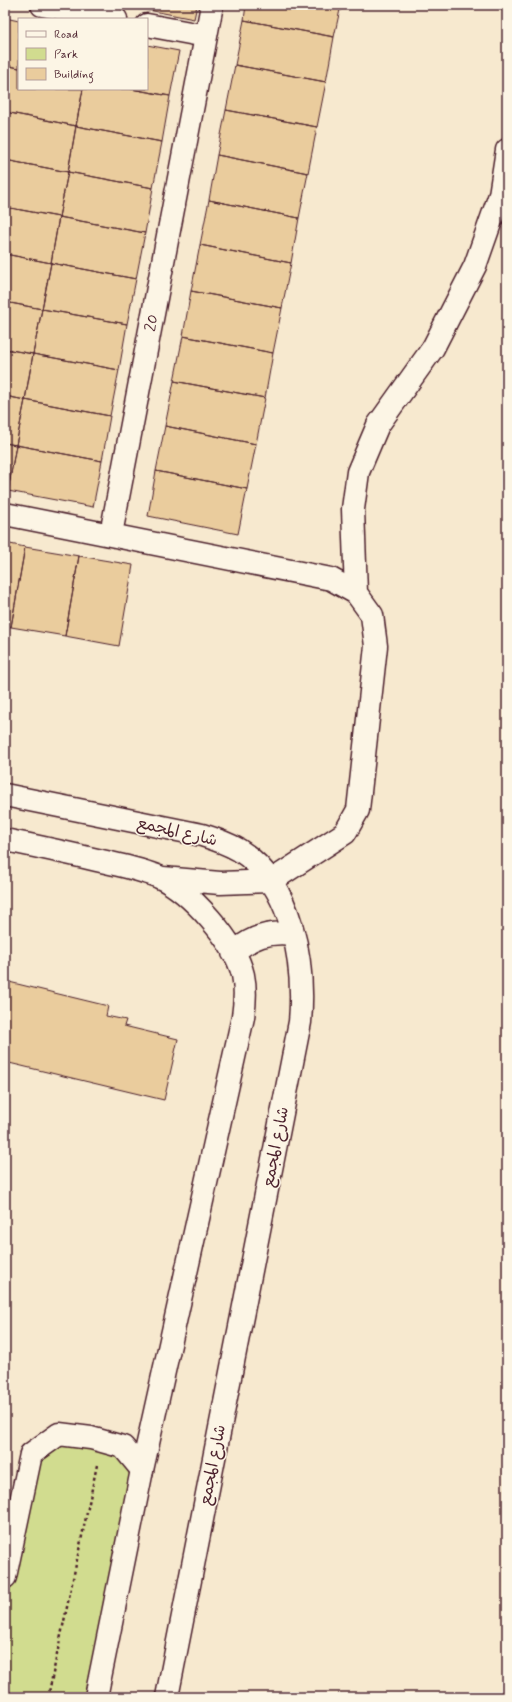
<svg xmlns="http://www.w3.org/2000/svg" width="512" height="1702" viewBox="0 0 512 1702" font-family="Mynerve,'Playpen Sans Arabic',sans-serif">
<rect width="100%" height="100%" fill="#f7e9cf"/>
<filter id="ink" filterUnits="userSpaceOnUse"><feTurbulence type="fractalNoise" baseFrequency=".025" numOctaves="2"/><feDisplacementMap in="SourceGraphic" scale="8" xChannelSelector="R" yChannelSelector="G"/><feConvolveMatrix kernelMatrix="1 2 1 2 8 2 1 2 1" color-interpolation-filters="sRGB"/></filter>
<g filter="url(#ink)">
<path fill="#d1dc8f" stroke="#8e7e5d" d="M 59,1434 L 91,1438 L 142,1470 L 90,1697 L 5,1697 L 5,1574 L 31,1454 Z"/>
<path fill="#eacc9d" stroke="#4a1f2b" d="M 123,5 L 139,5 L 138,8 Z
M 139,5 L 197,5 L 194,19 L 138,8 Z
M 246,5 L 341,5 L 334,37 L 244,20 Z
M 5,18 L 19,21 L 19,68 L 5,65 Z
M 244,20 L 334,37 L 326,82 L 235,65 Z
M 147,45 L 179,51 L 170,96 L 131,89 L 147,89 Z
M 5,65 L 19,68 L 19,89 L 83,89 L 76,126 L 5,112 Z
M 235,65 L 326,82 L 317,127 L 226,110 Z
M 83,89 L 131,89 L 170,96 L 162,142 L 76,126 Z
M 226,110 L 317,127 L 308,173 L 217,155 Z
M 5,112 L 76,126 L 68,172 L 5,160 Z
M 76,126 L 162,142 L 153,188 L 68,172 Z
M 217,155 L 308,173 L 299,218 L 209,200 Z
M 5,160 L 68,172 L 59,217 L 5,207 Z
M 68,172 L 153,188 L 145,233 L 59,217 Z
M 209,200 L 299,218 L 291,263 L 200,245 Z
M 5,207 L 59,217 L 51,263 L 5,254 Z
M 59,217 L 145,233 L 136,279 L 51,263 Z
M 200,245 L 291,263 L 282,308 L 191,291 Z
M 5,254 L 51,263 L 42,309 L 5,302 Z
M 51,263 L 136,279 L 127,324 L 42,309 Z
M 191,291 L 282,308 L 273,353 L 183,336 Z
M 5,302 L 42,309 L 33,354 L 5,349 Z
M 42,309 L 127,324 L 119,370 L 33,354 Z
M 183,336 L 273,353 L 265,398 L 174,381 Z
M 5,349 L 33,354 L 25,400 L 5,396 Z
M 33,354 L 119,370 L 110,416 L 25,400 Z
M 174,381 L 265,398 L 256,444 L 165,426 Z
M 5,396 L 25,400 L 16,445 L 5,443 Z
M 25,400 L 110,416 L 102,461 L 16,445 Z
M 165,426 L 256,444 L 247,489 L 156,471 Z
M 5,443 L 16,445 L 8,491 L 5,490 Z
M 16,445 L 102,461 L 93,507 L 8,491 Z
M 156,471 L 247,489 L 238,534 L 148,516 Z
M 5,543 L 25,547 L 11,627 L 5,626 Z
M 25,547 L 79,556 L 65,636 L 11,627 Z
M 79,556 L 133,565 L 119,646 L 65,636 Z
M 5,981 L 108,1006 L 106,1016 L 126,1020 L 124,1026 L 178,1039 L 164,1100 L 5,1062 Z"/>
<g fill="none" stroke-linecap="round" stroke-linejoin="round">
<g stroke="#4a1f2b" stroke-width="25">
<path id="minor" d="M 42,5 L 116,19
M 147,25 L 206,36
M 5,514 L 331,579 L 356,593 L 372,615 L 376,646 L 358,810 L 345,833 L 271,881
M 111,534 L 212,5
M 356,593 L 353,509 L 358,472 L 378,425 L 433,348 L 475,266 L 500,195 L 507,150
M 5,1577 L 31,1454 L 59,1434 L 91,1438 L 123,1447 L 142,1470"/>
</g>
<g stroke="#4a1f2b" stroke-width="25">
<path id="tertiary" d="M 5,795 L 202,835 C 215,839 227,843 239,850 C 293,884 305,963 300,1022 L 167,1697
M 5,840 C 36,846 67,853 97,860 C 118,865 140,869 159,877 C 190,891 235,941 243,975 C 246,989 245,1003 243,1017 L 142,1470 L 96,1697
M 163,878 L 220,883 L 271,881
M 233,953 C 251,937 269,931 292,934"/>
</g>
<path stroke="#4a1f2b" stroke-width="2.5" stroke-dasharray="3 3" stroke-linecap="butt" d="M 48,1697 L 97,1465"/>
<use href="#minor" stroke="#fcf5e5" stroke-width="22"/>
<use href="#tertiary" stroke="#fcf5e5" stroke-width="22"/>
</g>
</g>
<g text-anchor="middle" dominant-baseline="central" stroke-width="3" stroke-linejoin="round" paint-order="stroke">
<g font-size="16" fill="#4a1f2b" stroke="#fcf5e5">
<text transform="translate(152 323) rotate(-79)">20</text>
<text transform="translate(177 832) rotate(13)">شارع المجمع</text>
<text transform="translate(276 1147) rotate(-79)">شارع المجمع</text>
<text transform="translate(213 1465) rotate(-79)">شارع المجمع</text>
</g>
</g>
<rect width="512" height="1702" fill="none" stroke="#fcf5e5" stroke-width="20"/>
<rect x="10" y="10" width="492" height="1682" fill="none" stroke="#4a1f2b" stroke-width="1.5" filter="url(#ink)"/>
<rect x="18" y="18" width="130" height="72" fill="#fcf5e5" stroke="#b59f9b"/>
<rect x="26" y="31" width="20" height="6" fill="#fcf5e5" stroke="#b59f9b"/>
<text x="54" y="38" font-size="12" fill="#4a1f2b">Road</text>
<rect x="26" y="48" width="20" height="12" fill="#d1dc8f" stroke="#b59f9b"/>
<text x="54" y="58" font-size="12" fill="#4a1f2b">Park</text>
<rect x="26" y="68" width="20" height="12" fill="#eacc9d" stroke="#b59f9b"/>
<text x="54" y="78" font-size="12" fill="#4a1f2b">Building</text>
</svg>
